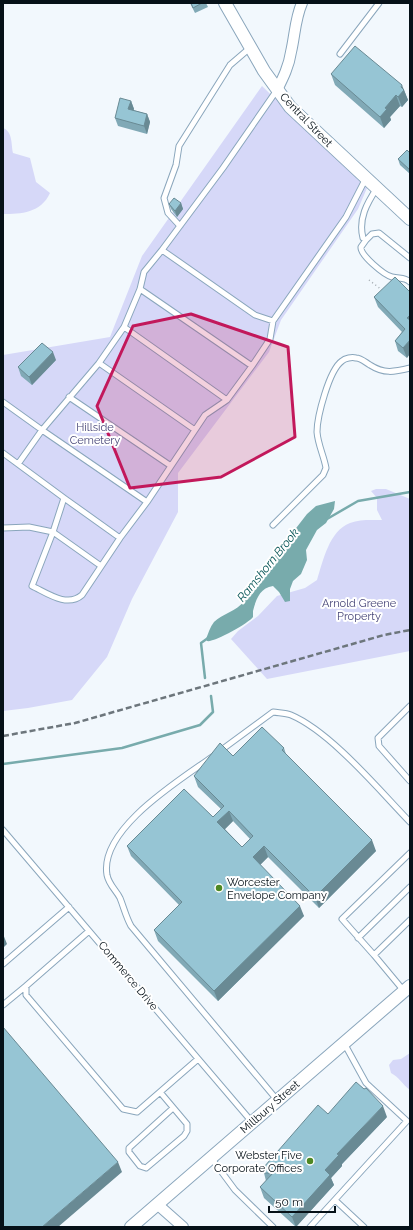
<svg xmlns="http://www.w3.org/2000/svg" width="413" height="1230" viewBox="0 0 413 1230" font-family="Raleway,sans-serif">
<rect width="100%" height="100%" fill="#f2f8fd"/>
<path fill="#d6d8f8" d="M 262,86 L 367,188 L 358,209 L 281,320 L 269,352 L 178,473 L 178,512 L 132,599 L 107,657 L 72,700 L 28,708 L 3,711 L 3,355 L 110,337 L 142,256 Z
M 3,128 C 13,132 11,144 13,153 L 30,158 L 36,182 L 50,193 C 41,213 21,214 3,214 Z
M 376,489 L 386,489 L 410,499 L 410,651 L 267,679 L 231,639 L 238,631 L 258,616 L 277,596 L 305,588 L 317,580 C 323,561 329,531 350,523 C 360,519 372,520 382,520 L 377,510 L 377,498 L 371,491 Z
M 410,1053 L 410,1090 C 402,1084 399,1077 391,1073 L 389,1065 L 393,1060 L 401,1059 Z"/>
<path fill="#78abac" d="M 335,501 L 334,509 L 326,523 L 317,530 L 306,550 L 307,560 L 301,574 L 293,581 L 290,589 L 290,601 L 285,602 L 279,592 L 273,586 C 260,588 256,599 253,611 C 253,613 253,615 253,617 C 249,623 213,643 207,641 L 206,639 C 208,634 210,627 214,622 C 222,614 237,611 244,601 C 253,588 255,572 269,563 L 307,514 L 316,506 Z"/>
<g fill="none" stroke-linecap="round" stroke-linejoin="round">
<path stroke="#78abac" stroke-width="2.5" d="M 327,519 L 358,501 L 410,492
M 205,678 L 201,643 L 208,638
M 3,764 L 122,748 L 200,725 L 213,712 L 211,696"/>
<g stroke="#8aa6bc" stroke-width="7">
<path id="service" d="M 340,54 L 379,3
M 277,90 L 223,168 L 162,250 L 255,315 L 273,321 L 346,217 L 366,178
M 377,188 C 367,203 358,219 363,238 L 366,240 L 372,234 L 379,233 L 410,258
M 180,226 L 168,213 L 164,198 L 176,165 L 179,146 L 230,65 L 251,47
M 366,240 L 361,247 C 360,255 384,275 392,277 C 400,279 404,277 410,282
M 140,289 L 252,366 L 227,400
M 124,327 L 140,289 L 144,272 L 162,250
M 99,363 L 124,327 L 227,400 L 205,415 L 195,430
M 252,366 L 270,339 L 273,321
M 69,397 L 171,466
M 3,402 L 42,430 L 18,464
M 3,453 L 64,498
M 273,525 L 323,475 L 326,468 C 324,456 318,445 317,432 C 317,417 329,370 342,361 C 345,358 352,357 356,358 C 361,358 365,362 370,365 C 384,374 394,372 410,368
M 3,528 L 29,527 L 53,532 L 32,586 C 47,593 67,608 82,595 L 120,538 L 64,498 L 53,532 L 101,566
M 120,538 L 147,502 L 42,430 L 99,363 L 195,430 L 147,502
M 410,706 L 378,738 L 379,746 L 410,781
M 220,751 L 273,712 C 279,713 286,713 291,715 C 331,732 379,790 410,822
M 212,757 C 180,780 99,829 107,875 C 109,885 116,890 120,898 C 124,908 126,917 131,926 L 278,1101
M 3,830 L 252,1122
M 410,853 L 342,919 L 374,955 L 410,920
M 89,931 L 26,986 L 26,995 L 123,1109 L 137,1112 L 198,1059
M 358,938 L 410,887
M 374,955 L 404,991
M 3,964 L 69,907
M 3,1005 L 26,986
M 160,1092 L 187,1124 L 187,1131 L 184,1136 L 146,1168 L 140,1166 L 129,1152 L 129,1148 L 173,1108
M 212,1159 L 235,1190 L 273,1227
M 335,1200 L 364,1227
M 310,1227 L 407,1121 L 366,1083 L 344,1043"/>
</g>
<g stroke="#8aa6bc" stroke-width="12">
<path id="minor" d="M 277,90 C 283,78 289,66 291,52 C 295,35 295,19 302,3
M 157,1204 L 183,1227"/>
</g>
<g stroke="#8aa6bc" stroke-width="14">
<path id="tertiary" d="M 225,3 L 264,71 L 290,107 L 410,219
M 131,1227 L 410,986"/>
</g>
<path stroke="#a4acb2" stroke-width="1.5" stroke-dasharray="1 3" stroke-linecap="butt" d="M 369,280 L 382,290"/>
<use href="#service" stroke="#fff" stroke-width="5"/>
<use href="#minor" stroke="#fff" stroke-width="10"/>
<use href="#tertiary" stroke="#fff" stroke-width="12"/>
<path stroke="#6d767c" stroke-width="2.5" stroke-dasharray="6 3" stroke-linecap="butt" d="M 3,736 L 75,723 L 384,635 L 410,630"/>
</g>
<path fill="#81a9b6" fill-rule="evenodd" d="M 190,3 L 206,3 L 208,7 L 195,13 Z
M 331,74 L 403,89 L 404,90 L 408,100 L 402,107 L 400,106 L 390,117 L 391,120 L 384,128 L 335,85 Z
M 131,101 L 134,109 L 133,110 L 147,114 L 150,122 L 147,134 L 118,126 L 115,118 Z
M 410,153 L 410,174 L 400,165 L 398,159 Z
M 181,203 L 183,209 L 177,217 L 171,209 L 169,204 Z
M 410,292 L 407,358 L 398,351 L 395,341 L 402,332 L 378,307 L 374,297 Z
M 56,360 L 32,385 L 21,376 L 18,367 Z
M 284,748 L 286,754 L 376,851 L 319,908 L 268,857 L 260,865 L 304,916 L 218,1001 L 158,941 L 154,930 L 179,905 L 131,856 L 127,846 L 213,817 L 221,809 L 198,787 L 194,776 L 233,756 ZM 233,821 L 250,839 L 242,847 L 225,829 Z
M 387,1117 L 342,1164 L 342,1166 L 331,1178 L 334,1185 L 296,1227 L 264,1198 L 260,1187 L 266,1181 L 264,1173 Z"/>
<path fill="#698a94" d="M 402,85 L 408,100 L 402,107 L 398,97 L 401,87 Z
M 396,95 L 400,106 L 390,117 L 391,120 L 384,128 L 380,117 L 385,108 Z
M 131,101 L 134,109 L 131,117 L 128,109 Z
M 147,114 L 150,122 L 147,134 L 144,126 Z
M 181,203 L 183,209 L 177,217 L 175,211 Z
M 410,315 L 410,326 L 407,318 Z
M 410,340 L 410,354 L 407,358 L 403,348 Z
M 53,352 L 56,360 L 32,385 L 29,377 Z
M 229,811 L 233,821 L 221,833 L 217,822 Z
M 372,840 L 376,851 L 319,908 L 315,897 Z
M 264,846 L 268,857 L 257,868 L 253,857 Z
M 300,906 L 304,916 L 218,1001 L 214,991 Z
M 3,934 L 7,944 L 3,948 Z
M 383,1106 L 387,1117 L 342,1164 L 342,1166 L 331,1178 L 334,1185 L 296,1227 L 292,1217 L 325,1170 L 337,1154 Z
M 118,1162 L 122,1172 L 58,1227 L 42,1227 Z"/>
<path fill="#96c5d4" stroke="#698a94" fill-rule="evenodd" d="M 191,3 L 202,3 L 193,8 Z
M 355,46 L 402,85 L 401,87 L 404,90 L 398,97 L 396,95 L 385,108 L 387,109 L 380,117 L 331,74 Z
M 120,98 L 131,101 L 128,109 L 147,114 L 144,126 L 115,118 Z
M 407,150 L 410,153 L 410,170 L 398,159 Z
M 174,198 L 181,203 L 175,211 L 169,204 Z
M 395,277 L 410,292 L 410,315 L 407,318 L 410,320 L 410,340 L 403,348 L 395,341 L 405,329 L 374,297 Z
M 42,343 L 53,352 L 29,377 L 18,367 Z
M 262,727 L 284,748 L 282,750 L 372,840 L 315,897 L 264,846 L 253,857 L 300,906 L 214,991 L 154,930 L 182,902 L 127,846 L 184,789 L 213,817 L 224,806 L 194,776 L 220,743 L 233,756 ZM 229,811 L 253,836 L 242,847 L 217,822 Z
M 3,1027 L 118,1162 L 42,1227 L 3,1227 Z
M 356,1082 L 364,1089 L 366,1088 L 383,1106 L 337,1154 L 339,1155 L 325,1170 L 330,1175 L 292,1217 L 260,1187 L 273,1173 L 264,1173 L 264,1167 L 318,1105 L 328,1114 Z"/>
<path fill="#c2185b" fill-opacity="0.2" stroke="#c2185b" stroke-width="3" stroke-linejoin="round" d="M 191,314 L 288,347 L 295,437 L 221,477 L 130,488 L 97,406 L 133,326 Z"/>
<g fill="#4e8824" stroke="#fff" stroke-width="1.5">
<circle cx="219" cy="888" r="4"/>
<circle cx="310" cy="1161" r="4"/>
</g>
<g text-anchor="middle" dominant-baseline="central" stroke-width="4" stroke-linejoin="round" paint-order="stroke">
<g font-size="11" fill="#061118" stroke="#fff">
<text transform="translate(306 120) rotate(46)">Central Street</text>
<text transform="translate(128 976) rotate(50)">Commerce Drive</text>
<text transform="translate(270 1107) rotate(-41)">Millbury Street</text>
</g>
<g font-size="11" fill="#474678" stroke="#fff">
<text x="95" y="427">Hillside<tspan x="95" dy="13">Cemetery</tspan></text>
<text x="359" y="603">Arnold Greene<tspan x="359" dy="13">Property</tspan></text>
</g>
<g font-size="11" fill="#061118" stroke="#fff" text-anchor="start">
<text x="227" y="882">Worcester<tspan x="227" dy="13">Envelope Company</tspan></text>
<text x="302" y="1155" text-anchor="end">Webster Five<tspan x="302" dy="13">Corporate Offices</tspan></text>
</g>
<g font-size="12" font-style="italic" fill="#045355" stroke="#fff">
<text transform="translate(268 565) rotate(-51)">Ramshorn Brook</text>
</g>
</g>
<rect width="413" height="1230" fill="none" stroke="#061118" stroke-width="8"/>
<path d="M269 1206v6h66v-6" fill="none" stroke="#061118" stroke-width="2"/>
<text x="275" y="1206" font-size="12" fill="#061118" stroke="#ffffff" stroke-width="3" paint-order="stroke">50 m</text>
</svg>
